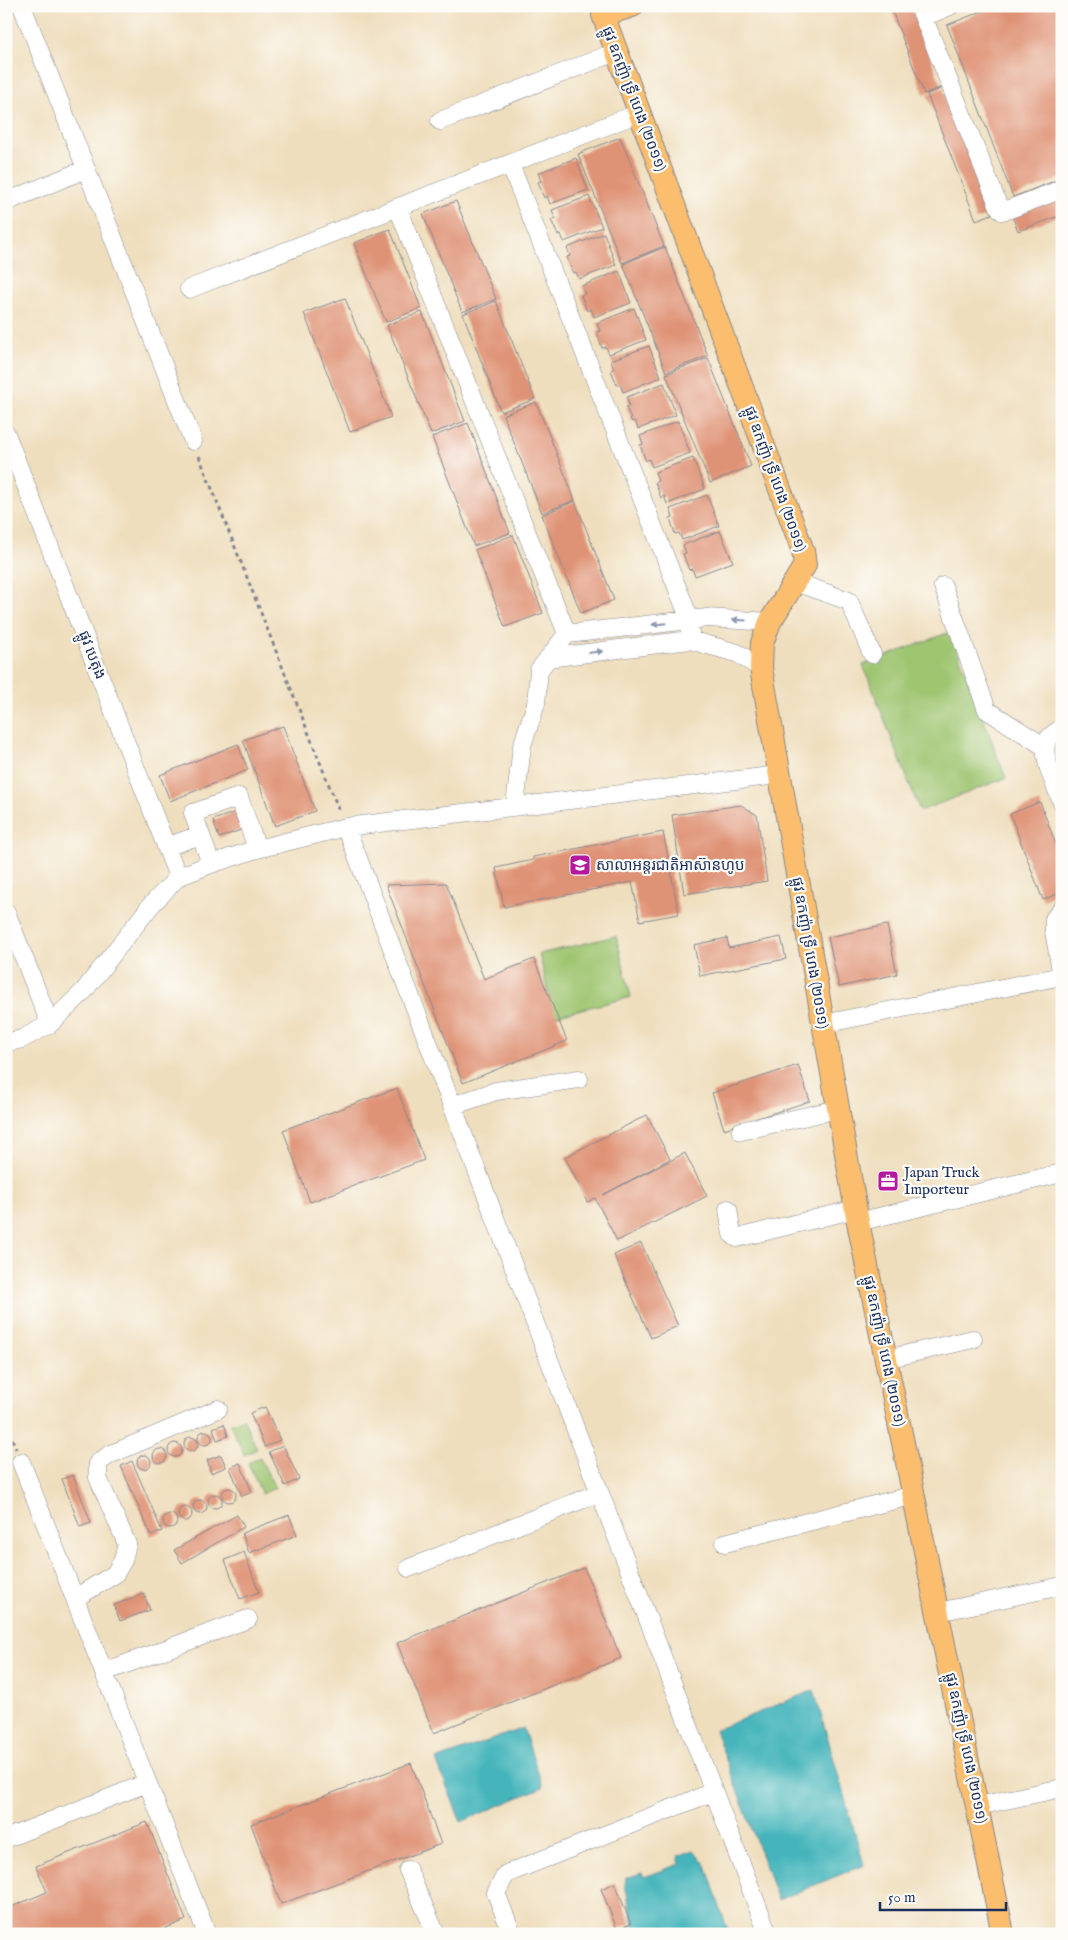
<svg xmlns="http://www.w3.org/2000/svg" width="1068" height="1940" viewBox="0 0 1068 1940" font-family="'IM FELL English','Noto Sans Khmer',serif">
<rect width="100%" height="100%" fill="#fdfcf7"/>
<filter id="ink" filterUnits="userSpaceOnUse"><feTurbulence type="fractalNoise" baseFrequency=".02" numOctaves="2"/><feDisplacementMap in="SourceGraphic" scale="10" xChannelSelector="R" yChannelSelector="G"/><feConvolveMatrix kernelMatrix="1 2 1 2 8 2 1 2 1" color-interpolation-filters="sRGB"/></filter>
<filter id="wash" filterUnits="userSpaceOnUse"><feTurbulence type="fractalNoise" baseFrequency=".0096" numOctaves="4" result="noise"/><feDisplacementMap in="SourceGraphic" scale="20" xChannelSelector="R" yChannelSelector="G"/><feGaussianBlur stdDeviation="1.12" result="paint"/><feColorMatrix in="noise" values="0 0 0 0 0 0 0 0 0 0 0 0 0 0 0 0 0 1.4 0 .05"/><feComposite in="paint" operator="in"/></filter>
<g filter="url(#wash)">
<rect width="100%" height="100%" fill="#efdebd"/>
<path fill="#9ec570" stroke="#5c7a67" d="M 950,632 L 1006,778 L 920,811 L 863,665 Z
M 616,936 L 631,997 L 554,1016 L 539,954 Z
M 243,1418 L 257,1449 L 244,1455 L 230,1424 Z
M 260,1458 L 275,1488 L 262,1494 L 248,1463 Z"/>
<path fill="#45b5bb" stroke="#30728c" d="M 814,1690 L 864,1865 L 778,1900 L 715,1730 Z
M 523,1728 L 543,1787 L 461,1822 L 436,1760 Z
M 694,1850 L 706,1865 L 729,1934 L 636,1934 L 625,1885 L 626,1878 L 642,1873 L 644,1877 L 680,1864 L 678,1856 Z"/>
<g id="blocks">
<path fill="#df9376" d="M 890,6 L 911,6 L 942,87 L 924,94 Z
M 995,6 L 1062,6 L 1062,178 L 1013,197 L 947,25 Z
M 943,88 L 992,214 L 976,220 L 927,94 Z
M 620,137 L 664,246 L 622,263 L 578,154 Z
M 576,158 L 588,190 L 550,204 L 547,196 L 544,198 L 538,182 L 541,181 L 538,173 Z
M 1062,193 L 1062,215 L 1018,231 L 1011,213 Z
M 589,196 L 602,227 L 564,242 L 561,234 L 558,235 L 551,220 L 555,218 L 552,210 Z
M 456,201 L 496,299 L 462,312 L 423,214 Z
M 390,229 L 421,308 L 386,322 L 354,243 Z
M 604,233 L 616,265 L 579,279 L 576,272 L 573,273 L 567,257 L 570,256 L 567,248 Z
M 665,247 L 708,356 L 666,372 L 623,264 Z
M 619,271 L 631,303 L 594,317 L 591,309 L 587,311 L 581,295 L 585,294 L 582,286 Z
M 345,298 L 391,417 L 350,432 L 304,313 Z
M 496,301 L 535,399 L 501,412 L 463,314 Z
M 634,308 L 646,340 L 609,354 L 606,347 L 602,348 L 597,332 L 600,331 L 597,323 Z
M 422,312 L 465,421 L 431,434 L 387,325 Z
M 649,346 L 661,377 L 623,392 L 620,384 L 617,385 L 611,370 L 614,369 L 611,360 Z
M 708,358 L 751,466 L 710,483 L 666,374 Z
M 664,383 L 676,415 L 638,429 L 635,421 L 632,422 L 626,407 L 629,406 L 627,397 Z
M 536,402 L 575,500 L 542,513 L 503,415 Z
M 678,421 L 690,453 L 652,467 L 649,459 L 646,461 L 640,445 L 643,444 L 640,436 Z
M 468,423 L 510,533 L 474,546 L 432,437 Z
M 693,458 L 705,489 L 667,504 L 664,496 L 661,498 L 655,482 L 658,481 L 655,472 Z
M 707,495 L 719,526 L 682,540 L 679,533 L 675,534 L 670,518 L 673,517 L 670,509 Z
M 575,501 L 614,600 L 581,613 L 542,515 Z
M 720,531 L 733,562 L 695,576 L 692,569 L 689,570 L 683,554 L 686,553 L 683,545 Z
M 513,535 L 543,613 L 505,627 L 475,550 Z
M 283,726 L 315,811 L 275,826 L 243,740 Z
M 238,744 L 248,770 L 170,801 L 160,775 Z
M 1040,802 L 1062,860 L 1062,892 L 1043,900 L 1010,814 Z
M 741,805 L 757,815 L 767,881 L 684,894 L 672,815 Z
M 236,812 L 243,829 L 219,838 L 213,820 Z
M 663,832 L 679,914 L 640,921 L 632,882 L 504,907 L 496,868 L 533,860 L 533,857 Z
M 446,883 L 484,979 L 534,959 L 567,1041 L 463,1083 L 386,885 Z
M 887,925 L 897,974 L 839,987 L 828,937 Z
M 781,937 L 786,959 L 700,976 L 694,945 L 727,938 L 729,948 Z
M 798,1065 L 810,1101 L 724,1129 L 712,1093 Z
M 397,1088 L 424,1160 L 310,1202 L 283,1130 Z
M 647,1115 L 670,1159 L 603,1195 L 685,1153 L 707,1196 L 617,1241 L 595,1198 L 587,1202 L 565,1157 Z
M 641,1243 L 678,1326 L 651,1338 L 614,1255 Z
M 265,1407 L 280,1440 L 265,1447 L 250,1413 Z
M 224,1424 L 228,1436 L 217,1440 L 213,1428 Z
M198 1438a7 7 0 1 1 14 0a7 7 0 1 1-14 0Z
M184 1444a7 7 0 1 1 14 0a7 7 0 1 1-14 0Z
M168 1450a7 7 0 1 1 14 0a7 7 0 1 1-14 0Z
M 283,1445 L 299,1479 L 285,1486 L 269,1452 Z
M153 1456a7 7 0 1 1 14 0a7 7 0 1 1-14 0Z
M 221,1455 L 226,1467 L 211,1473 L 207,1460 Z
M137 1462a7 7 0 1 1 14 0a7 7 0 1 1-14 0Z
M 132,1461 L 162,1531 L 151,1536 L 121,1466 Z
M 240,1463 L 252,1492 L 242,1496 L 230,1468 Z
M 73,1475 L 91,1523 L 80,1527 L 62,1479 Z
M222 1495a7 7 0 1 1 14 0a7 7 0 1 1-14 0Z
M208 1501a7 7 0 1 1 14 0a7 7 0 1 1-14 0Z
M193 1507a7 7 0 1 1 14 0a7 7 0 1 1-14 0Z
M178 1514a7 7 0 1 1 14 0a7 7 0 1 1-14 0Z
M163 1521a7 7 0 1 1 14 0a7 7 0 1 1-14 0Z
M 237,1515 L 244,1527 L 182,1563 L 174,1550 Z
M 289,1515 L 297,1535 L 249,1553 L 242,1533 Z
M 244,1552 L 259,1592 L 240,1599 L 225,1560 Z
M 584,1568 L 621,1658 L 434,1733 L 397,1643 Z
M 144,1594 L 150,1610 L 120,1621 L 114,1605 Z
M 411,1763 L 441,1844 L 281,1904 L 251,1824 Z
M 147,1822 L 186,1920 L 152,1934 L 6,1934 L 6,1909 L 47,1892 L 36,1866 Z
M 615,1883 L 631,1924 L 617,1929 L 601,1889 Z"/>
</g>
</g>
<g filter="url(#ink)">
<use href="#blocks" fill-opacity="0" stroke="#85868e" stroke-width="1"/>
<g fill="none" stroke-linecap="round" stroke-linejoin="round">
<g stroke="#85868e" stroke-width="19">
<path id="minor" d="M 22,6 L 193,441
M 919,6 L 999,207 L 1002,211 L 1007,210 L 1062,189
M 924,17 L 950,6
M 440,121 L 616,52
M 510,164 L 690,620 L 690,640
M 6,202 L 86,169
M 398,208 L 567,634
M 189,289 L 639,113
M 6,434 L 178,877
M 795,582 L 849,601 L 872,654
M 943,586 L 987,710 L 1045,747
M 548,658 L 690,640 L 737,653 L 761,668
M 1062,728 C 1058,731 1052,734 1049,738 C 1038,751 1056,787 1062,802
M 515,806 L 522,746 L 536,704 L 539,670 L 567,634 L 707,618 L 770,622
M 346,827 L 768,1934
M 166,847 L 200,835
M 211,864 L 193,813 L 239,797 L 257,849
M 1062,909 L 1054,919 L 1054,931 L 1062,976
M 6,912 L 50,1024
M 823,1024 L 1062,976
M 6,1043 L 22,1039 L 50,1024 L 83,992 L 152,904 L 178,877 L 211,864 L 257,849 L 346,827 L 778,775
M 452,1106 L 496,1091 L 579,1079
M 741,1131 L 838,1109
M 728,1209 L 732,1234 L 737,1238 L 856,1209
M 858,1222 L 1062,1173
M 886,1359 L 973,1339
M 21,1462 L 207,1934
M 725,1543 L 914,1495
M 409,1568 L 599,1493
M 75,1598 L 115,1574 L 123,1560 L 127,1544 L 98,1478 L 98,1463 L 109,1455 L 218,1409
M 938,1612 L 1062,1586
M 104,1672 L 248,1619
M 978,1806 L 1062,1788
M 10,1837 L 147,1783
M 408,1870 L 436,1934
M 512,1934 L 496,1893 L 506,1874 L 713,1792"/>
</g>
<g stroke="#85868e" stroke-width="24">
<path id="major" d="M 632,6 L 603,15 L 803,551 L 805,565 L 770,622 L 762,643 L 761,668 L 858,1222 L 1003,1934"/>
</g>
<path stroke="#85868e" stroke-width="3" stroke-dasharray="4 4" stroke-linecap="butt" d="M 199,456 L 340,813
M 6,1424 L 16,1449"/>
<use href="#minor" stroke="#fff" stroke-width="18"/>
<use href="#major" stroke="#fbbe6e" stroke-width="22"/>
</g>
<defs><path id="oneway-solid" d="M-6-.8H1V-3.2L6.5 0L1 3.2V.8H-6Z" transform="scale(1.25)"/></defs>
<g fill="#8d97ae">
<use href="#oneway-solid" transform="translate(739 620) rotate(-177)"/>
<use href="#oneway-solid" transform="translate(659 624) rotate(174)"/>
<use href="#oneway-solid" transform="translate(596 652) rotate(-7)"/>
</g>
</g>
<defs>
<g id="school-square" transform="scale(1.125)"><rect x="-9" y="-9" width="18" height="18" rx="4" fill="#b5179e" stroke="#fdfcf7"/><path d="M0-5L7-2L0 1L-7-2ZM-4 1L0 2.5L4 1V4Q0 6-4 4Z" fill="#fff"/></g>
<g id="office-square" transform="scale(1.125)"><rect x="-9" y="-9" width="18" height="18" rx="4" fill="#b5179e" stroke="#fdfcf7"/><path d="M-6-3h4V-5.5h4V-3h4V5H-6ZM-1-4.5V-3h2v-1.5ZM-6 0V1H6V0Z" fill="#fff"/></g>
</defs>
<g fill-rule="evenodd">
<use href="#school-square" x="580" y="865"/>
<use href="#office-square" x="888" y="1181"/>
</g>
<g text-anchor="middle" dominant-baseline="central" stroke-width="4.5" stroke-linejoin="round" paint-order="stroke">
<g font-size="15" fill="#1b2f5e" stroke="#fdfcf7">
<text transform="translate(634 99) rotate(69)">ផ្លូវ ឧកញ៉ា ទ្រី ហេង (២០១១)</text>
<text transform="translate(775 479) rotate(70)">ផ្លូវ ឧកញ៉ា ទ្រី ហេង (២០១១)</text>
<text transform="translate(92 655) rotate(69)">ផ្លូវ បេតុង</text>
<text transform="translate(810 953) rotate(80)">ផ្លូវ ឧកញ៉ា ទ្រី ហេង (២០១១)</text>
<text transform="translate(884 1351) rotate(78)">ផ្លូវ ឧកញ៉ា ទ្រី ហេង (២០១១)</text>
<text transform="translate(966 1748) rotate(78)">ផ្លូវ ឧកញ៉ា ទ្រី ហេង (២០១១)</text>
</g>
<g font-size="15" fill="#1b2f5e" stroke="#fdfcf7" text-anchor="start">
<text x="596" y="865">សាលាអន្ដរជាតិអាស៊ានហូប</text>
<text x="904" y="1172">Japan Truck<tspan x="904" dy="17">Importeur</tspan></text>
</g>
</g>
<rect width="1068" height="1940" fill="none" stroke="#fdfcf7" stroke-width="25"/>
<path d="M880 1902v8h126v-8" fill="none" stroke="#1b2f5e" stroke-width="2.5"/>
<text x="888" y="1902" font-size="15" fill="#1b2f5e" stroke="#fdfcf7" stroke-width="4" paint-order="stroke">50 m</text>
</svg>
